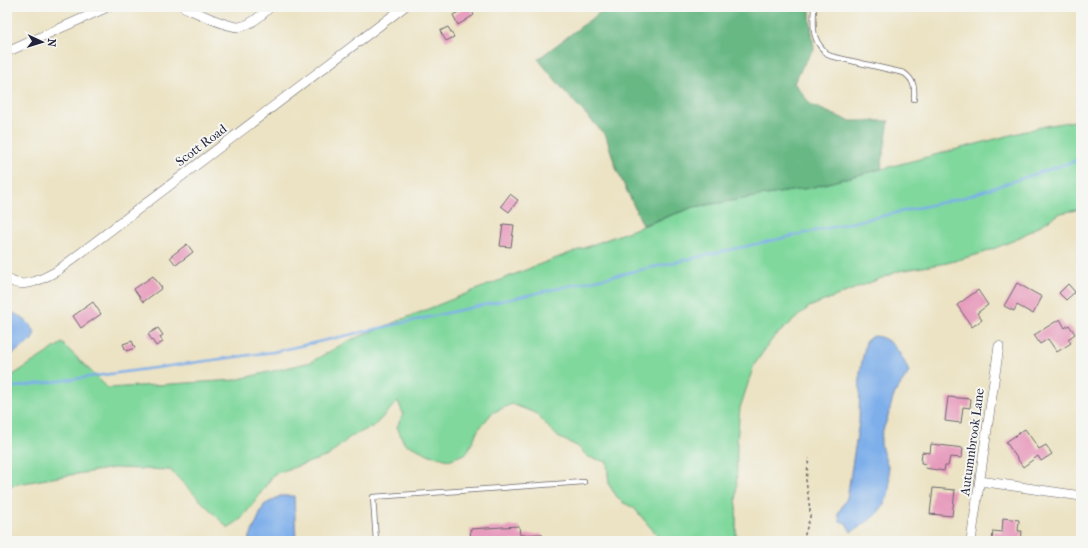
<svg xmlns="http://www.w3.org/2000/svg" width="1088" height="548" viewBox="0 0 1088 548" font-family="'IM FELL French Canon',serif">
<rect width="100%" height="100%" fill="#f6f6f2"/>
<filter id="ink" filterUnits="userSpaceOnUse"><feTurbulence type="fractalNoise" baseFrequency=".025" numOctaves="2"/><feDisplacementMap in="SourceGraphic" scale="8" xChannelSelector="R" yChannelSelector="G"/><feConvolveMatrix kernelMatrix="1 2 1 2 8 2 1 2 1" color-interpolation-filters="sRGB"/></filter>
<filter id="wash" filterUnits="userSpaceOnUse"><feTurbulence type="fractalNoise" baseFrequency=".012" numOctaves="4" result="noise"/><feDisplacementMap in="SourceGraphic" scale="16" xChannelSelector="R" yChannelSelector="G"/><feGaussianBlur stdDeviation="0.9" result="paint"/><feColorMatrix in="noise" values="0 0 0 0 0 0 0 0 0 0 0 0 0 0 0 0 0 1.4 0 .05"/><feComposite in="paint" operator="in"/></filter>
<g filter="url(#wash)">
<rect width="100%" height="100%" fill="#ece3c4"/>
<path fill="#80d89d" stroke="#517d6c" d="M 1081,120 L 1081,209 L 1061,213 L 1015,240 L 983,253 L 947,263 L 899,271 L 809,307 L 773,338 L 754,365 L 740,408 L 737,441 L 736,541 L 662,541 L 634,508 L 622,502 L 617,497 L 609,485 L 607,462 L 588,457 L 577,446 L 558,437 L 535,413 L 512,404 L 492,413 L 478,430 L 467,453 L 449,460 L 430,455 L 404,443 L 397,427 L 403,414 L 398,401 L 374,426 L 350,437 L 328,456 L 274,474 L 253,504 L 241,519 L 228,528 L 170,470 L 114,468 L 58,477 L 7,486 L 7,379 L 62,343 L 108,388 L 235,380 L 311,362 L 348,341 L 538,265 L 694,207 L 809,188 L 1045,126 Z"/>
<path fill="#68b884" stroke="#456d60" d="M 607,7 L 810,7 L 810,18 L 814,49 L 802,67 L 794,83 L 811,105 L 849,121 L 889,121 L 881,169 L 809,188 L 694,207 L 643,225 L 616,168 L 606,136 L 567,94 L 538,59 Z"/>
<path fill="#7eafea" stroke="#506892" d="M 7,310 C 20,316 28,320 35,332 L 32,340 L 7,358 Z
M 875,336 C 893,338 903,357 909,372 C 905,379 899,386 895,393 C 891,402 890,412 886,422 C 884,428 880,436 881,443 C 881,449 886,460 888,466 C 895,502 879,516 851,532 L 846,523 L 840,521 L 838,514 L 847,498 L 859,422 L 860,372 L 866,341 L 871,337 Z
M 280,496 L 294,496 L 296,541 L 248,541 L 264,505 Z"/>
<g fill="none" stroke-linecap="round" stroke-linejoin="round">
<path stroke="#7eafea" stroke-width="2.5" d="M 7,388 L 273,352 L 962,198 L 1081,159"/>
</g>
<g id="blocks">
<path fill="#e79cbd" d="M 467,7 L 470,7 L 474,15 L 458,25 L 453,15 Z
M 448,27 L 454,37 L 446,41 L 440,31 Z
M 510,194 L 518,200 L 509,212 L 501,206 Z
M 503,224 L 514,225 L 511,247 L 500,246 Z
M 187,244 L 193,252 L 176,265 L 170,257 Z
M 153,276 L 162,288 L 143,302 L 134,289 Z
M 1017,283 L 1042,297 L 1033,314 L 1017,305 L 1014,311 L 1004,306 Z
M 1068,284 L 1075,292 L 1066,300 L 1059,293 Z
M 978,290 L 988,305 L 977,313 L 982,320 L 972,327 L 957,305 Z
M 93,302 L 101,314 L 81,328 L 73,316 Z
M 1060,319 L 1065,328 L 1069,325 L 1075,334 L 1068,339 L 1071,343 L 1057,352 L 1048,339 L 1040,344 L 1034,335 Z
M 158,328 L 163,335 L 160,337 L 163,342 L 156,346 L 148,334 Z
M 132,341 L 135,348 L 126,351 L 123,344 Z
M 948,397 L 971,399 L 970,408 L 963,407 L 961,423 L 945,421 Z
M 1025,429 L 1039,449 L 1046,445 L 1052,454 L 1041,461 L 1038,456 L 1023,467 L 1006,442 Z
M 931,444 L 963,448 L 962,458 L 950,457 L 948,466 L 945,466 L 944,471 L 925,468 L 926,464 L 921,463 L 922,452 L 930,453 Z
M 933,488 L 955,490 L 952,516 L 930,514 Z
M 1003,518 L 1019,520 L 1018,531 L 1022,531 L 1021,541 L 992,541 L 993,531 L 1002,532 Z
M 519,526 L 520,535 L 542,534 L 542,541 L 471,541 L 470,529 Z"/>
</g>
</g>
<g filter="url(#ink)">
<use href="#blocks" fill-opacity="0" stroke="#69666b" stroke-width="1"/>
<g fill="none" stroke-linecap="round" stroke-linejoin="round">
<g stroke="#69666b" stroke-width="6">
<path id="lane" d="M 814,7 C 813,29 811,41 830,56 L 904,73 C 914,80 915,87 914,99
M 376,541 L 373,497 L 584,482"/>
</g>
<g stroke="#69666b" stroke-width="10">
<path id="street" d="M 184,7 C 198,13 226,27 239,27 C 250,26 263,14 270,7
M 7,52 L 108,7
M 7,278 C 22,291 42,279 57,271 L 404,7
M 980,481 L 1081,496
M 971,541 L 999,346"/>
</g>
<path stroke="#69666b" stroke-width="1.5" stroke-dasharray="3 3" stroke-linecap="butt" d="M 803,541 L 810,517 L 810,510 L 806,480 L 809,458"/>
<use href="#lane" stroke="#fff" stroke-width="4.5"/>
<use href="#street" stroke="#fff" stroke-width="9"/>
</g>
</g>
<g text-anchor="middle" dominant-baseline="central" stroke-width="4" stroke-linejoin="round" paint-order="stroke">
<g font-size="13" fill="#22223b" stroke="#f6f6f2">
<text transform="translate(201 145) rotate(-37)">Scott Road</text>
<text transform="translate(972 442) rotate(-82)">Autumnbrook Lane</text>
</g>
</g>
<rect width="1088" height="548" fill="none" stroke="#f6f6f2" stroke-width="24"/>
<g transform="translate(42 42) rotate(94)" stroke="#f6f6f2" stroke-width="3" paint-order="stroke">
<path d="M0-3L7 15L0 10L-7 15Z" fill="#22223b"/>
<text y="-6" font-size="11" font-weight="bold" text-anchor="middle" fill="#22223b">N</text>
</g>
</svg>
